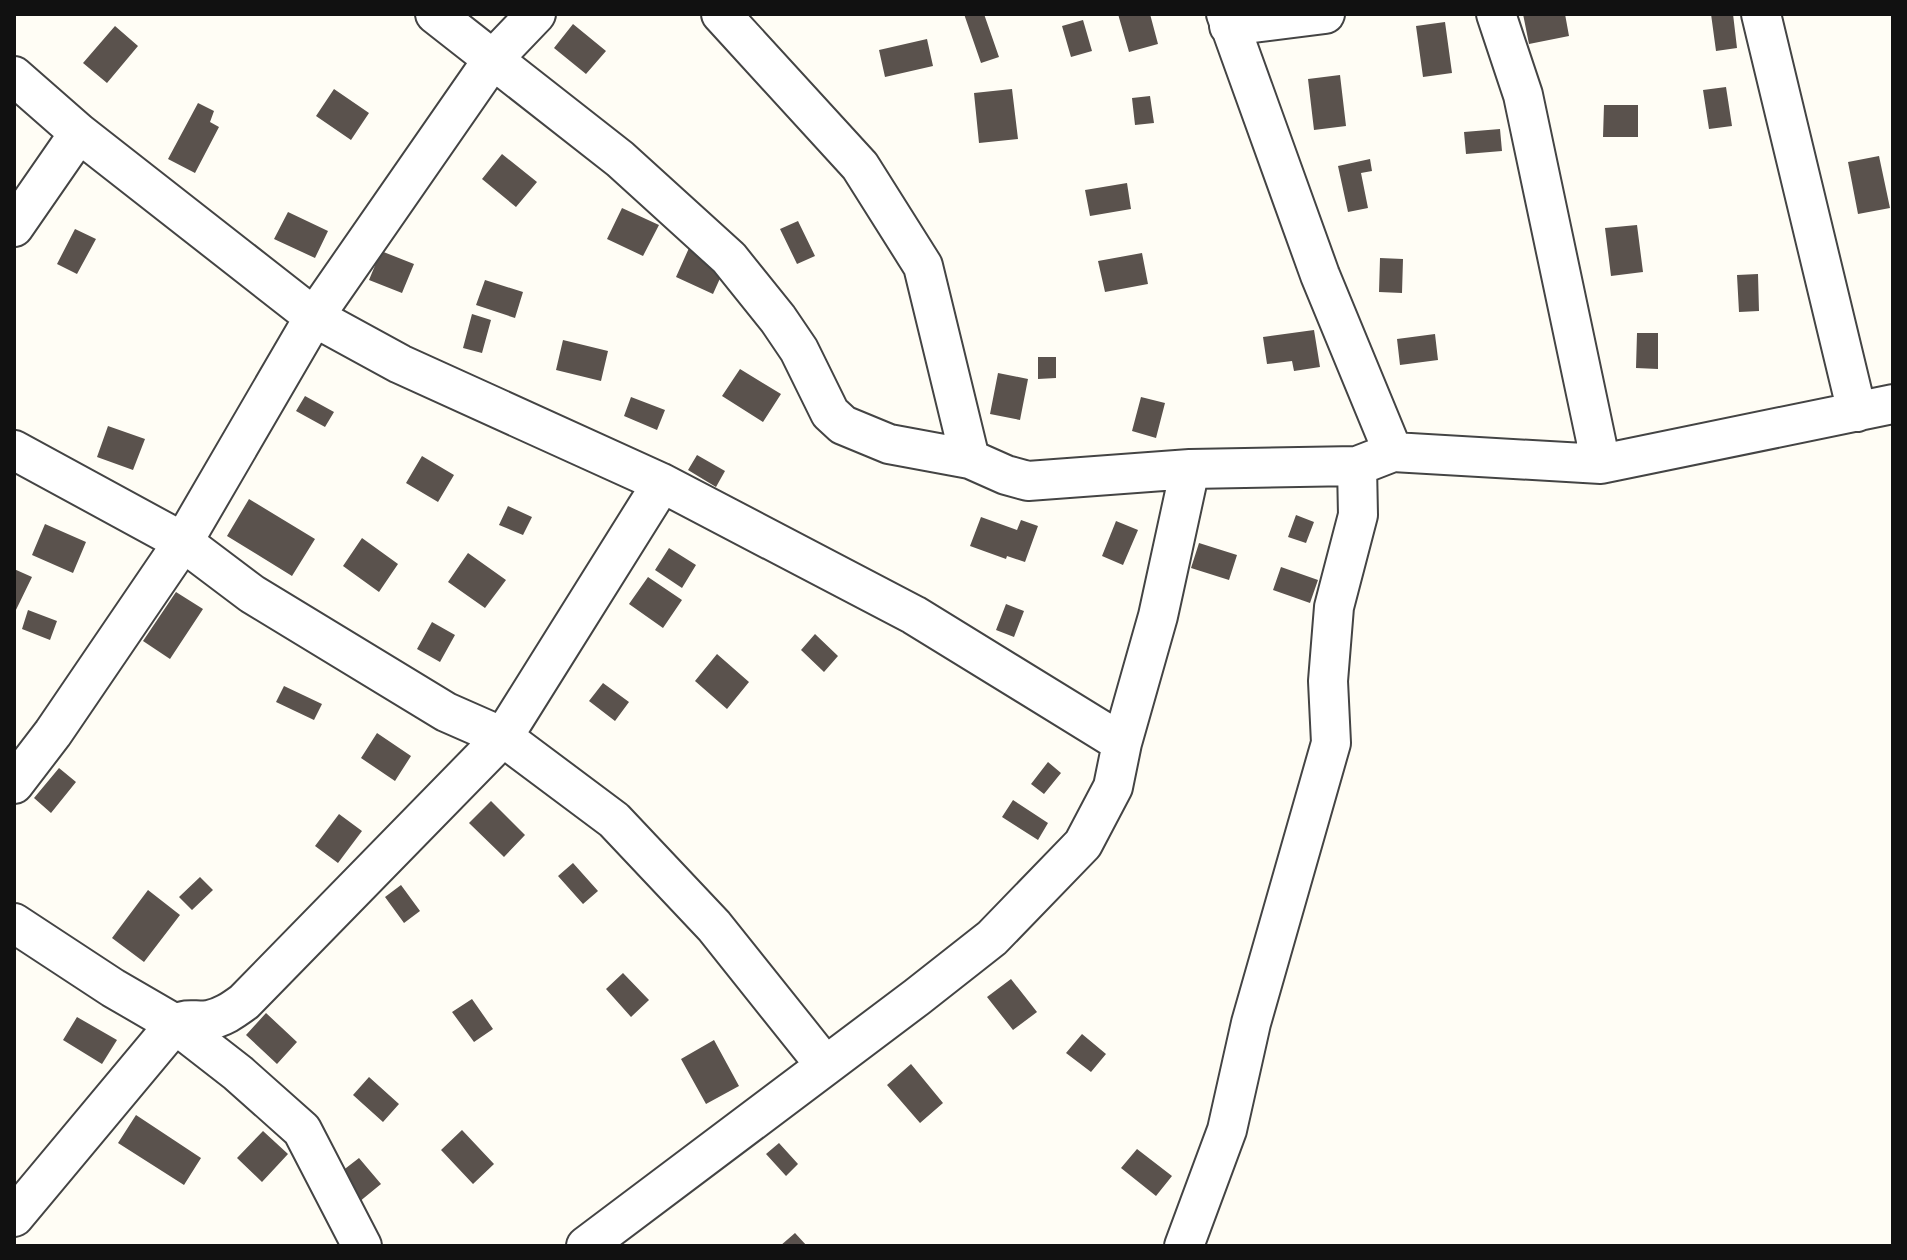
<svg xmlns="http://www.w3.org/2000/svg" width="1907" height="1260" viewBox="0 0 1907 1260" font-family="Lora,serif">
<rect width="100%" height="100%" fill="#fffdf5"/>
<path fill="#5a524d" d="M 964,14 L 984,14 L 999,57 L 981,63 Z
M 1118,14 L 1150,14 L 1158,44 L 1129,52 Z
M 1523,14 L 1565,14 L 1569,36 L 1529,44 Z
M 1711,14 L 1733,14 L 1737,48 L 1716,51 Z
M 1083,20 L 1092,51 L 1071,57 L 1062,26 Z
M 1445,22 L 1452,73 L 1423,77 L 1416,26 Z
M 573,24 L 606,51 L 586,74 L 554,48 Z
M 115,26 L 138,46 L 107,83 L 83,63 Z
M 927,39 L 933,66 L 885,77 L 879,50 Z
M 1340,75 L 1346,126 L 1314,130 L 1308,79 Z
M 1726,87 L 1732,126 L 1709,129 L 1703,90 Z
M 334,89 L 369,113 L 351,140 L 316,116 Z
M 1012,89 L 1018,139 L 979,143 L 974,93 Z
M 1150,96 L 1154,123 L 1135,125 L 1132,98 Z
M 198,103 L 214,111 L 210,122 L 219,127 L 195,173 L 168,159 Z
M 1604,105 L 1638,105 L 1638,137 L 1603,137 Z
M 1500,129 L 1502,151 L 1466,154 L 1464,132 Z
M 502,154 L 537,182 L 516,207 L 482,179 Z
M 1879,156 L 1890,208 L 1858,214 L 1848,162 Z
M 1370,159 L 1372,171 L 1361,173 L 1368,208 L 1348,212 L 1338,166 Z
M 1127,183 L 1131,209 L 1090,216 L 1085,190 Z
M 622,208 L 659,225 L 643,256 L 607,239 Z
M 288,212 L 328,231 L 315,258 L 274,239 Z
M 798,221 L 815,256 L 797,264 L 780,229 Z
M 1637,225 L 1643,272 L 1611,276 L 1605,228 Z
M 75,229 L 96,239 L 77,274 L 57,264 Z
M 689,248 L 726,265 L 713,294 L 676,277 Z
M 381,251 L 414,264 L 402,293 L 369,280 Z
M 1142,253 L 1148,284 L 1105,292 L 1098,261 Z
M 1380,258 L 1403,259 L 1402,293 L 1379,292 Z
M 1758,274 L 1759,311 L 1739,312 L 1737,275 Z
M 485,280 L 523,292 L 515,318 L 476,305 Z
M 472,314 L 491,320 L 482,353 L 463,348 Z
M 1314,330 L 1320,367 L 1294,371 L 1292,361 L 1267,364 L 1263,337 Z
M 1637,333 L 1658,333 L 1658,369 L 1636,368 Z
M 1435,334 L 1438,360 L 1400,365 L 1397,339 Z
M 563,340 L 608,351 L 601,381 L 556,370 Z
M 1038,357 L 1056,357 L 1056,378 L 1038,379 Z
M 740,369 L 781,394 L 763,422 L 722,396 Z
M 998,373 L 1028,379 L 1020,420 L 990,414 Z
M 305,396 L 334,412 L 325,427 L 296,411 Z
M 631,397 L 665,410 L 657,430 L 624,416 Z
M 1141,397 L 1165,403 L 1156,438 L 1132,431 Z
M 108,426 L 145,439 L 133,470 L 97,457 Z
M 697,455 L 725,471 L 716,487 L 688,470 Z
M 422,456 L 454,475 L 438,502 L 406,483 Z
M 249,499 L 315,539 L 292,576 L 227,536 Z
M 508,506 L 532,517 L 523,535 L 499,525 Z
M 1296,515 L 1314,522 L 1306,543 L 1288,537 Z
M 981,517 L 1017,530 L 1021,520 L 1038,526 L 1025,562 L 1007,556 L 1006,559 L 970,546 Z
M 1116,521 L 1138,530 L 1123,565 L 1102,556 Z
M 45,524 L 86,542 L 73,573 L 32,555 Z
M 362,538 L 398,564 L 379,592 L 343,566 Z
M 1199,543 L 1237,555 L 1229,580 L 1191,568 Z
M 669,548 L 696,565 L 682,588 L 655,570 Z
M 468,553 L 506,580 L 485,608 L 448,582 Z
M 1281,567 L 1318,580 L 1310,603 L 1273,590 Z
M 14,569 L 32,577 L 14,614 Z
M 648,577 L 682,600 L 663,628 L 629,604 Z
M 176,592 L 203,609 L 170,659 L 143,641 Z
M 1006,604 L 1024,611 L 1014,637 L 996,630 Z
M 28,610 L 57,621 L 50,640 L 22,629 Z
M 432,622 L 455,635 L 440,662 L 417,649 Z
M 815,634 L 838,656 L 824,672 L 801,650 Z
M 717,654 L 749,682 L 727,709 L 695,681 Z
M 603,683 L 629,702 L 615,721 L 589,701 Z
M 284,686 L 322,704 L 314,720 L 276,702 Z
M 377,733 L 411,756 L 395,781 L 361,758 Z
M 1048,762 L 1061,773 L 1044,794 L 1031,784 Z
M 59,768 L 76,782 L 51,813 L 34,798 Z
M 1013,800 L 1048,823 L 1038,840 L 1002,817 Z
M 491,801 L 525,835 L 504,857 L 469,823 Z
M 339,814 L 362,831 L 338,863 L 315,846 Z
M 573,863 L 598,891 L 583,904 L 558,876 Z
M 200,877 L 213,890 L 192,910 L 179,897 Z
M 401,885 L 420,911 L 404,923 L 385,897 Z
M 148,890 L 180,915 L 144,962 L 112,938 Z
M 623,973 L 649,1000 L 631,1017 L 606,989 Z
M 1011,979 L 1037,1012 L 1013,1030 L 987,997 Z
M 472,999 L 493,1029 L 474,1042 L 452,1012 Z
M 266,1013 L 297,1042 L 277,1064 L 246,1035 Z
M 77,1017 L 117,1040 L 102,1064 L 63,1040 Z
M 1082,1034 L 1106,1054 L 1091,1072 L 1066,1053 Z
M 714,1040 L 739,1086 L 706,1104 L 681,1059 Z
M 911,1064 L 943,1103 L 920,1123 L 887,1085 Z
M 369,1077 L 399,1104 L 383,1122 L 353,1095 Z
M 136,1115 L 201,1158 L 184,1185 L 118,1143 Z
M 462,1130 L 494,1164 L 473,1184 L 441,1150 Z
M 263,1131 L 288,1154 L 262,1182 L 237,1158 Z
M 779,1143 L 798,1164 L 786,1176 L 766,1154 Z
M 1137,1149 L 1172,1176 L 1156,1196 L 1121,1168 Z
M 359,1158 L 381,1184 L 359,1202 L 337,1175 Z
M 795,1233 L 807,1246 L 780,1246 Z"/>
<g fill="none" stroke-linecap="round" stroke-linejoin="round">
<g stroke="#444" stroke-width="42">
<path id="minor" d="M 435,14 L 620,159 L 729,258 L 778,319 L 799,350 L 830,413 L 843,425 L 889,444 L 970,459 L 1006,475 L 1028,481 L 1190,469 L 1357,466 L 1393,452 L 1601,464 L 1893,404
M 721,14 L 860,166 L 923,266 L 970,459
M 1226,14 L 1320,275 L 1393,452
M 1496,14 L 1523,95 L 1601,464
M 1761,14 L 1857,412
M 1229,26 L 1325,14
M 14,76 L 79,133 L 314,317 L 400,364 L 662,483 L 914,615 L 1122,743
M 14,227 L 79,133
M 14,450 L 183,542 L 252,594 L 446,712 L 503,737 L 614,820 L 714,926 L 825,1065
M 14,784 L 53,733 L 183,542 L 314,317 L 493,59 L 536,14
M 14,923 L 113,988 L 175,1024 L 238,1073 L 302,1130 L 362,1246
M 14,1217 L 175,1024 C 191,1017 193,1022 208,1020 C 222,1018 233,1010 244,1002 L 503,737 L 662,483
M 586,1246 L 917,997 L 992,938 L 1083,844 L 1113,787 L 1122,743 L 1158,616 L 1190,469
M 1184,1246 L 1227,1130 L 1251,1023 L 1331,743 L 1328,681 L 1334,607 L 1358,515 L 1357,466"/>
</g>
<use href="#minor" stroke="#fff" stroke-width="38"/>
</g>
<rect width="1907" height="1260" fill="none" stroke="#111111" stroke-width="32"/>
</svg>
